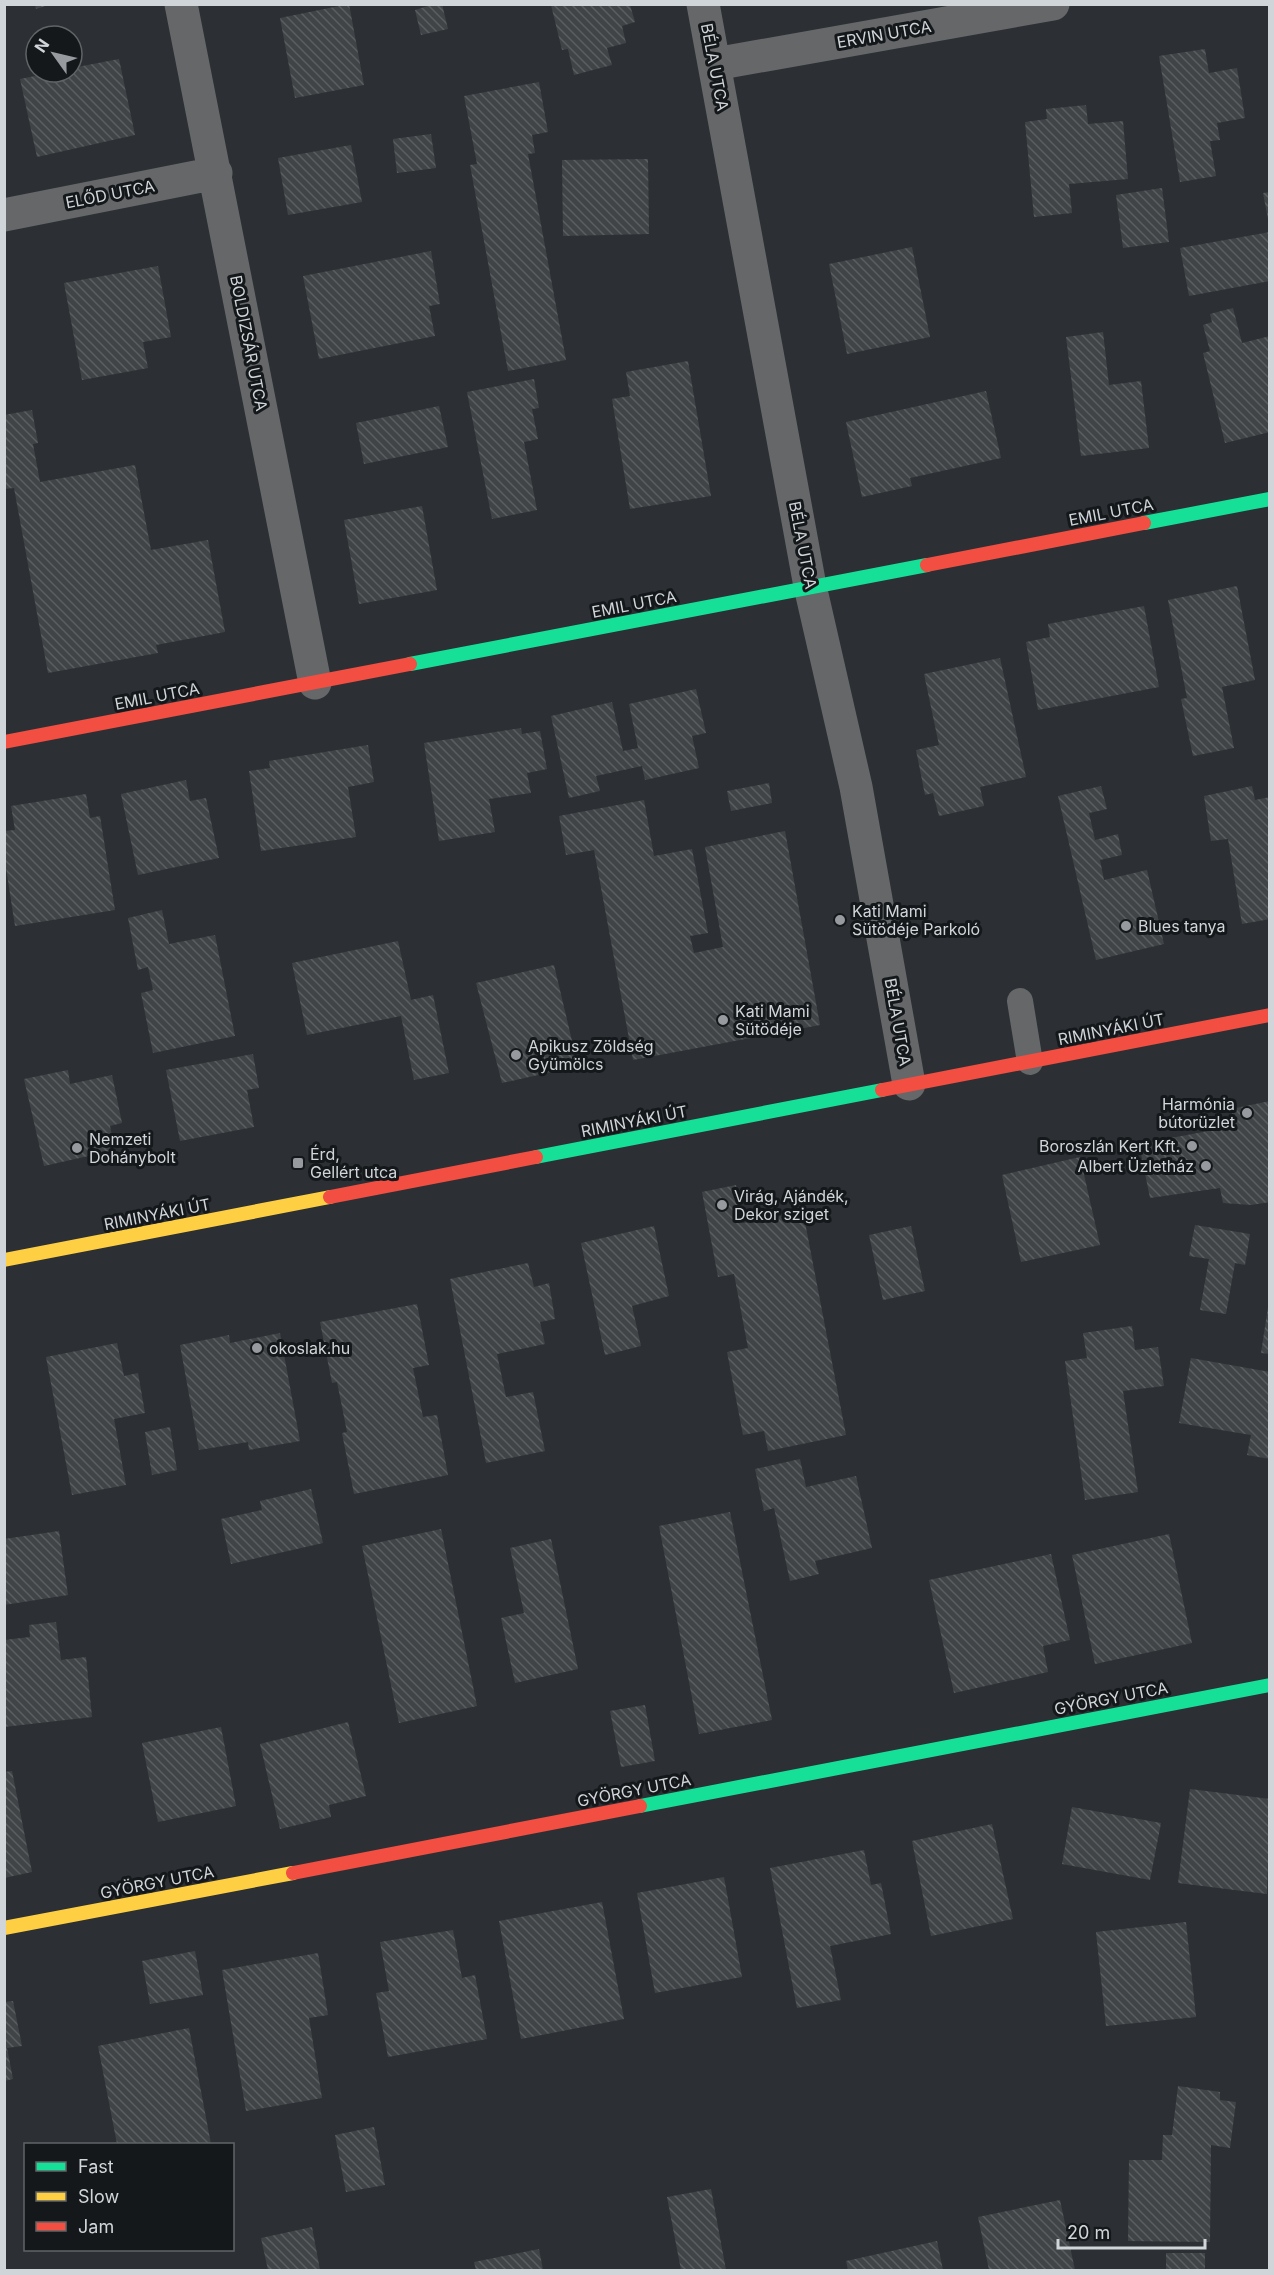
<svg xmlns="http://www.w3.org/2000/svg" width="1274" height="2275" viewBox="0 0 1274 2275" font-family="Inter,sans-serif">
<defs>
<pattern id="building-back-hatch" width="6" height="6" patternUnits="userSpaceOnUse" patternTransform="scale(1.5)"><rect width="6" height="6" fill="#414446"/><path d="M-1 5l2 2M0 0l6 6M5-1l2 2" fill="none" stroke="#5b5e60"/></pattern>
</defs>
<rect width="100%" height="100%" fill="#2c3034"/>
<path fill="url(#building-back-hatch)" d="M 35,4 L 49,4 L 49,5 L 36,9 Z
M 349,4 L 364,85 L 295,98 L 280,18 Z
M 434,4 L 442,4 L 448,29 L 421,35 L 415,10 Z
M 551,5 L 630,5 L 635,22 L 622,26 L 626,43 L 607,48 L 612,65 L 574,75 L 568,49 L 562,50 Z
M 1205,49 L 1209,73 L 1237,68 L 1245,118 L 1217,123 L 1220,140 L 1210,141 L 1216,176 L 1180,182 L 1159,56 Z
M 119,59 L 135,135 L 37,157 L 20,79 L 55,72 L 72,72 L 72,68 Z
M 539,82 L 548,132 L 532,135 L 535,153 L 528,154 L 566,360 L 508,371 L 470,165 L 477,164 L 464,96 Z
M 1086,105 L 1088,124 L 1123,121 L 1128,179 L 1069,184 L 1072,213 L 1034,217 L 1025,122 L 1047,119 L 1046,109 Z
M 431,134 L 436,168 L 397,173 L 393,139 Z
M 351,145 L 362,202 L 288,215 L 278,158 Z
M 648,159 L 649,234 L 563,236 L 562,160 Z
M 1162,188 L 1169,242 L 1123,248 L 1116,195 Z
M 1270,192 L 1270,219 L 1268,219 L 1263,193 Z
M 1270,232 L 1270,281 L 1189,296 L 1180,248 Z
M 912,247 L 930,337 L 847,354 L 829,264 Z
M 431,251 L 440,304 L 429,306 L 435,336 L 319,359 L 303,276 Z
M 158,266 L 171,337 L 143,342 L 148,368 L 82,380 L 64,283 Z
M 1233,308 L 1242,343 L 1270,336 L 1270,432 L 1225,443 L 1203,353 L 1210,351 L 1203,325 L 1212,322 L 1210,314 Z
M 1103,332 L 1109,385 L 1141,381 L 1149,448 L 1081,456 L 1066,337 Z
M 688,361 L 711,496 L 630,509 L 612,399 L 630,396 L 626,372 Z
M 534,379 L 539,408 L 532,409 L 538,439 L 524,442 L 537,510 L 492,519 L 467,392 Z
M 986,391 L 1001,458 L 910,478 L 912,486 L 862,497 L 846,422 Z
M 439,406 L 448,447 L 364,464 L 356,423 Z
M 32,410 L 38,443 L 33,444 L 40,482 L 135,465 L 151,550 L 208,540 L 225,632 L 156,645 L 158,653 L 48,673 L 14,488 L 4,489 L 4,415 Z
M 422,506 L 437,590 L 359,604 L 344,520 Z
M 1237,586 L 1255,680 L 1222,687 L 1234,748 L 1193,756 L 1181,699 L 1187,698 L 1168,600 Z
M 1144,606 L 1159,687 L 1038,710 L 1026,642 L 1050,637 L 1048,624 Z
M 1000,658 L 1026,777 L 980,787 L 984,806 L 939,816 L 933,793 L 925,795 L 916,750 L 939,745 L 924,674 Z
M 696,689 L 706,733 L 692,736 L 699,768 L 645,780 L 642,766 L 596,776 L 600,791 L 569,798 L 551,716 L 612,702 L 623,751 L 638,748 L 629,704 Z
M 521,728 L 522,734 L 540,731 L 547,769 L 527,773 L 531,793 L 489,799 L 495,832 L 439,841 L 424,743 Z
M 368,745 L 374,782 L 348,787 L 356,837 L 261,851 L 249,771 L 270,768 L 269,761 Z
M 186,780 L 190,801 L 206,798 L 219,858 L 138,875 L 121,794 Z
M 769,783 L 772,803 L 731,811 L 727,791 Z
M 1101,786 L 1107,809 L 1089,813 L 1095,840 L 1118,834 L 1122,855 L 1100,860 L 1104,880 L 1147,870 L 1164,944 L 1096,960 L 1058,796 Z
M 1252,786 L 1255,800 L 1270,797 L 1270,919 L 1242,924 L 1228,839 L 1211,841 L 1204,796 Z
M 86,794 L 90,818 L 100,816 L 115,910 L 15,926 L 4,855 L 4,831 L 15,830 L 11,806 Z
M 644,800 L 654,856 L 692,849 L 708,933 L 690,936 L 694,953 L 723,947 L 705,847 L 785,831 L 820,1025 L 633,1060 L 594,850 L 566,855 L 559,816 Z
M 162,910 L 169,944 L 215,935 L 235,1036 L 153,1053 L 141,993 L 153,990 L 148,967 L 138,970 L 128,918 Z
M 398,941 L 411,1000 L 433,995 L 449,1073 L 414,1080 L 401,1016 L 307,1035 L 292,963 Z
M 554,965 L 578,1066 L 502,1083 L 476,983 Z
M 253,1054 L 259,1088 L 247,1090 L 254,1127 L 180,1141 L 166,1070 Z
M 68,1070 L 70,1084 L 112,1075 L 122,1123 L 110,1126 L 115,1150 L 44,1166 L 24,1079 Z
M 1270,1101 L 1270,1202 L 1251,1205 L 1223,1203 L 1220,1188 L 1150,1198 L 1139,1144 L 1235,1126 L 1231,1109 Z
M 1080,1157 L 1100,1245 L 1021,1262 L 1002,1175 Z
M 736,1185 L 743,1223 L 803,1212 L 846,1435 L 768,1451 L 764,1431 L 743,1435 L 727,1352 L 748,1348 L 734,1274 L 718,1277 L 702,1192 Z
M 1195,1225 L 1250,1234 L 1245,1265 L 1235,1263 L 1226,1314 L 1200,1310 L 1209,1259 L 1189,1256 Z
M 654,1226 L 669,1296 L 632,1306 L 641,1346 L 605,1355 L 581,1243 Z
M 911,1226 L 925,1291 L 883,1300 L 869,1235 Z
M 528,1263 L 534,1287 L 549,1283 L 555,1319 L 540,1322 L 545,1344 L 497,1354 L 506,1397 L 533,1392 L 545,1451 L 486,1463 L 450,1279 Z
M 417,1304 L 429,1365 L 413,1368 L 423,1417 L 437,1415 L 448,1475 L 354,1494 L 342,1433 L 347,1432 L 337,1382 L 332,1383 L 320,1322 Z
M 1268,1307 L 1270,1307 L 1270,1354 L 1261,1353 Z
M 1132,1326 L 1135,1350 L 1158,1347 L 1164,1386 L 1123,1391 L 1138,1492 L 1085,1500 L 1065,1361 L 1087,1358 L 1083,1333 Z
M 280,1333 L 300,1441 L 249,1450 L 248,1442 L 199,1450 L 180,1345 L 229,1335 L 230,1343 Z
M 117,1343 L 124,1376 L 138,1373 L 145,1413 L 114,1419 L 126,1485 L 72,1495 L 46,1357 Z
M 1191,1358 L 1270,1372 L 1270,1459 L 1247,1455 L 1251,1435 L 1179,1423 Z
M 170,1427 L 177,1470 L 152,1475 L 145,1432 Z
M 800,1459 L 806,1487 L 856,1476 L 872,1548 L 815,1561 L 819,1574 L 790,1581 L 774,1508 L 764,1511 L 755,1469 Z
M 311,1489 L 323,1543 L 231,1564 L 221,1519 L 262,1510 L 260,1501 Z
M 730,1512 L 772,1720 L 699,1734 L 659,1526 Z
M 441,1529 L 477,1706 L 399,1723 L 362,1546 Z
M 59,1531 L 68,1595 L 4,1605 L 4,1539 Z
M 1169,1534 L 1192,1643 L 1095,1664 L 1072,1555 Z
M 551,1539 L 578,1669 L 515,1683 L 501,1618 L 524,1613 L 510,1548 Z
M 1051,1554 L 1070,1640 L 1043,1646 L 1048,1672 L 954,1693 L 929,1580 Z
M 56,1622 L 61,1660 L 86,1657 L 92,1717 L 4,1727 L 4,1640 L 30,1637 L 29,1625 Z
M 645,1705 L 655,1761 L 621,1767 L 610,1711 Z
M 348,1722 L 366,1796 L 329,1805 L 331,1817 L 280,1829 L 260,1744 Z
M 221,1727 L 236,1806 L 158,1822 L 142,1743 Z
M 12,1771 L 32,1872 L 4,1878 L 4,1772 Z
M 1190,1789 L 1270,1799 L 1267,1894 L 1178,1883 Z
M 1072,1807 L 1161,1823 L 1150,1880 L 1062,1864 Z
M 992,1824 L 1013,1919 L 931,1936 L 912,1841 Z
M 864,1850 L 871,1885 L 881,1883 L 891,1934 L 830,1946 L 841,2000 L 797,2008 L 770,1868 Z
M 724,1877 L 742,1977 L 655,1993 L 637,1893 Z
M 602,1902 L 624,2019 L 521,2039 L 499,1921 Z
M 1186,1922 L 1196,2017 L 1106,2026 L 1096,1932 Z
M 453,1930 L 462,1978 L 475,1975 L 487,2039 L 388,2057 L 376,1993 L 389,1991 L 380,1942 Z
M 195,1951 L 203,1995 L 150,2004 L 142,1961 Z
M 318,1953 L 328,2015 L 309,2018 L 322,2098 L 246,2111 L 222,1970 Z
M 13,2001 L 22,2046 L 7,2048 L 13,2079 L 4,2081 L 4,2002 Z
M 189,2028 L 211,2144 L 117,2144 L 98,2046 Z
M 1178,2086 L 1220,2092 L 1220,2100 L 1236,2102 L 1230,2148 L 1211,2145 L 1210,2242 L 1128,2241 L 1129,2160 L 1162,2160 L 1163,2135 L 1172,2135 Z
M 374,2127 L 385,2185 L 346,2192 L 335,2135 Z
M 711,2189 L 726,2270 L 681,2270 L 667,2197 Z
M 1060,2200 L 1075,2270 L 989,2270 L 978,2217 Z
M 312,2227 L 320,2270 L 268,2270 L 261,2238 Z
M 937,2241 L 943,2270 L 848,2270 L 846,2261 Z
M 539,2249 L 543,2270 L 476,2270 L 474,2262 Z
M 1166,2253 L 1205,2253 L 1205,2270 L 1166,2270 Z"/>
<g fill="none" stroke-linecap="round" stroke-linejoin="round">
<path stroke="#666769" stroke-width="26" d="M 1020,1001 L 1030,1062"/>
<path stroke="#666769" stroke-width="33" d="M 181,4 L 315,683
M 703,4 L 810,586 L 856,787 L 909,1084
M 715,64 L 1053,4
M 4,215 L 216,173"/>
<path stroke="#16e098" stroke-width="14" d="M 1144,523 L 1270,499
M 410,664 L 927,565
M 536,1157 L 882,1090
M 640,1806 L 1270,1685"/>
<path stroke="#ffcf43" stroke-width="14" d="M 4,1260 L 330,1197
M 4,1928 L 293,1873"/>
<path stroke="#f24e42" stroke-width="14" d="M 927,565 L 1144,523
M 4,742 L 410,664
M 882,1090 L 1270,1015
M 330,1197 L 536,1157
M 293,1873 L 640,1806"/>
</g>
<g fill="#979b9f" stroke="#15181b" stroke-width="2">
<circle cx="840" cy="920" r="6"/>
<circle cx="1126" cy="926" r="6"/>
<circle cx="723" cy="1020" r="6"/>
<circle cx="516" cy="1055" r="6"/>
<circle cx="1247" cy="1113" r="6"/>
<circle cx="1192" cy="1146" r="6"/>
<circle cx="77" cy="1148" r="6"/>
<rect x="292" y="1157" width="12" height="12" rx="3"/>
<circle cx="1206" cy="1166" r="6"/>
<circle cx="722" cy="1205" r="6"/>
<circle cx="257" cy="1348" r="6"/>
</g>
<g text-anchor="middle" dominant-baseline="central" stroke-width="6" stroke-linejoin="round" paint-order="stroke">
<g font-size="16" fill="#d0d5d9" stroke="#15181b">
<text transform="translate(884 34) rotate(-10)">ERVIN UTCA</text>
<text transform="translate(715 67) rotate(79)">BÉLA UTCA</text>
<text transform="translate(110 194) rotate(-11)">ELŐD UTCA</text>
<text transform="translate(249 343) rotate(79)">BOLDIZSÁR UTCA</text>
<text transform="translate(1111 512) rotate(-11)">EMIL UTCA</text>
<text transform="translate(803 545) rotate(79)">BÉLA UTCA</text>
<text transform="translate(634 604) rotate(-11)">EMIL UTCA</text>
<text transform="translate(157 696) rotate(-11)">EMIL UTCA</text>
<text transform="translate(898 1022) rotate(80)">BÉLA UTCA</text>
<text transform="translate(1111 1029) rotate(-11)">RIMINYÁKI ÚT</text>
<text transform="translate(634 1121) rotate(-11)">RIMINYÁKI ÚT</text>
<text transform="translate(157 1214) rotate(-11)">RIMINYÁKI ÚT</text>
<text transform="translate(1111 1698) rotate(-11)">GYÖRGY UTCA</text>
<text transform="translate(634 1790) rotate(-11)">GYÖRGY UTCA</text>
<text transform="translate(157 1882) rotate(-11)">GYÖRGY UTCA</text>
</g>
<g font-size="16" fill="#d0d5d9" stroke="#15181b" text-anchor="start">
<text x="852" y="911">Kati Mami<tspan x="852" dy="18">Sütödéje Parkoló</tspan></text>
<text x="1138" y="926">Blues tanya</text>
<text x="735" y="1011">Kati Mami<tspan x="735" dy="18">Sütödéje</tspan></text>
<text x="528" y="1046">Apikusz Zöldség<tspan x="528" dy="18">Gyümölcs</tspan></text>
<text x="1235" y="1104" text-anchor="end">Harmónia<tspan x="1235" dy="18">bútorüzlet</tspan></text>
<text x="89" y="1139">Nemzeti<tspan x="89" dy="18">Dohánybolt</tspan></text>
<text x="1180" y="1146" text-anchor="end">Boroszlán Kert Kft.</text>
<text x="310" y="1154">Érd,<tspan x="310" dy="18">Gellért utca</tspan></text>
<text x="1194" y="1166" text-anchor="end">Albert Üzletház</text>
<text x="734" y="1196">Virág, Ajándék,<tspan x="734" dy="18">Dekor sziget</tspan></text>
<text x="269" y="1348">okoslak.hu</text>
</g>
</g>
<rect width="1274" height="2275" fill="none" stroke="#d0d5d9" stroke-width="12"/>
<rect x="24" y="2143" width="210" height="108" fill="#15181b" stroke="#606467" stroke-width="1.5"/>
<rect x="36" y="2162" width="30" height="9" fill="#16e098" stroke="#606467" stroke-width="1.5"/>
<text x="78" y="2173" font-size="18" fill="#d0d5d9">Fast</text>
<rect x="36" y="2192" width="30" height="9" fill="#ffcf43" stroke="#606467" stroke-width="1.5"/>
<text x="78" y="2203" font-size="18" fill="#d0d5d9">Slow</text>
<rect x="36" y="2222" width="30" height="9" fill="#f24e42" stroke="#606467" stroke-width="1.5"/>
<text x="78" y="2233" font-size="18" fill="#d0d5d9">Jam</text>
<g transform="translate(54 54) rotate(304)"><circle r="28" fill="#15181b" stroke="#606467" stroke-width="1.5"/>
<path d="M0-4.5L10 22L0 15L-10 22Z" fill="#979b9f"/>
<text y="-9" font-size="16" font-weight="bold" text-anchor="middle" fill="#d0d5d9">N</text>
</g>
<path d="M1058 2239v9h147v-9" fill="none" stroke="#d0d5d9" stroke-width="3"/>
<text x="1067" y="2239" font-size="18" fill="#d0d5d9" stroke="#15181b" stroke-width="4.5" paint-order="stroke">20 m</text>
</svg>
